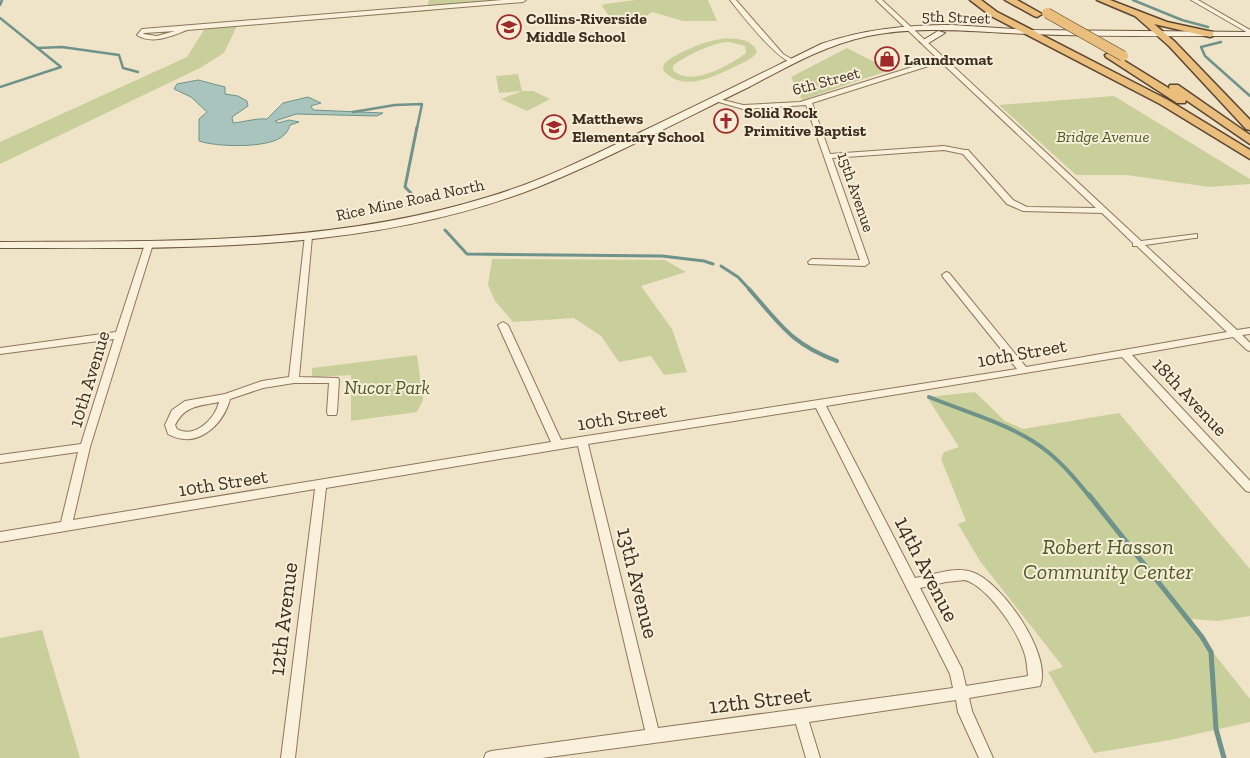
<svg xmlns="http://www.w3.org/2000/svg" width="1250" height="758" viewBox="0 0 1250 758" font-family="'Zilla Slab',serif">
<rect width="100%" height="100%" fill="#f0e4c8"/>
<path fill="#c9cf9b" fill-rule="evenodd" d="M 429,0 L 518,0 L 439,6 L 432,11 L 237,26 L 224,53 L 200,68 L 0,164 L 0,142 L 187,57 L 207,25 L 427,7 Z
M 636,0 L 708,0 L 717,21 L 683,21 L 652,12 L 644,18 L 613,22 L 602,6 L 605,4 Z
M 721,39 C 733,38 752,38 757,52 C 752,60 742,63 734,67 C 713,77 682,93 663,70 L 664,64 C 675,53 705,41 721,39 ZM 729,42 L 745,46 L 746,53 C 730,65 690,88 673,70 L 673,66 C 684,56 715,42 729,42 Z
M 847,48 L 890,70 L 802,100 L 791,77 Z
M 518,74 L 522,91 L 499,93 L 496,76 Z
M 533,91 L 550,99 L 527,111 L 501,99 L 522,91 Z
M 1114,96 L 1250,179 L 1250,184 L 1209,187 L 1127,175 L 1076,175 L 999,105 Z
M 492,259 L 665,260 L 686,272 L 641,286 L 672,329 L 687,372 L 664,375 L 651,356 L 619,362 L 601,336 L 574,318 L 513,322 L 495,301 L 488,285 Z
M 417,355 L 423,400 L 417,412 L 351,421 L 351,375 L 314,377 L 312,375 L 312,368 Z
M 975,392 L 1005,421 L 1023,429 L 1119,413 L 1250,569 L 1250,616 L 1218,621 L 1192,619 L 1196,631 L 1250,699 L 1250,722 L 1170,740 L 1094,753 L 1048,672 L 1063,667 L 980,561 L 958,524 L 966,521 L 941,459 L 944,452 L 959,447 L 927,397 Z
M 42,630 L 80,758 L 0,758 L 0,638 Z"/>
<path fill="#a9c4bc" stroke="#6f938a" d="M 198,80 L 225,87 L 225,94 L 238,96 L 247,101 L 248,106 L 232,117 L 233,123 C 245,122 255,118 267,119 L 283,103 L 308,97 L 321,103 L 311,106 L 313,110 L 383,113 L 377,116 L 296,114 L 275,121 L 278,123 L 289,120 L 299,122 L 290,125 C 289,128 287,133 284,135 C 271,149 216,147 199,141 L 199,119 L 207,112 L 191,97 L 174,89 L 177,84 Z"/>
<g fill="none" stroke-linecap="round" stroke-linejoin="round">
<path stroke="#6f938a" stroke-width="2.5" d="M 1133,0 L 1182,20 L 1208,27
M 0,5 L 2,0
M 0,18 L 61,67 L 0,87
M 1221,42 L 1201,47 L 1205,56 L 1250,96
M 38,48 L 62,47 L 119,55 L 123,68 L 138,72
M 353,112 L 395,105 L 422,104 L 417,128"/>
<path stroke="#6f938a" stroke-width="3" d="M 417,127 L 405,187 L 419,201
M 445,230 L 467,254 L 662,256 L 704,261 L 713,264
M 721,266 L 738,277 L 751,291"/>
<path stroke="#6f938a" stroke-width="4" d="M 749,289 C 780,324 791,344 837,361
M 929,397 C 968,413 1015,425 1048,452 C 1064,465 1077,481 1090,497"/>
<path stroke="#6f938a" stroke-width="5" d="M 1089,495 L 1202,637 L 1211,652 L 1216,729 L 1224,758"/>
<g stroke="#8d765c" stroke-width="2">
<path id="minor" d="M 503,0 L 526,0 L 523,2 L 187,30 C 172,36 152,45 137,35 L 142,29 ZM 175,31 L 157,36 L 143,34 L 144,33 Z
M 730,0 L 736,0 L 783,54 L 795,61 L 795,63 C 780,64 741,14 730,0 Z
M 876,0 L 882,0 L 1141,241 L 1197,234 L 1197,238 L 1194,238 L 1145,245 L 1237,330 L 1250,328 L 1250,334 L 1242,335 L 1250,343 L 1250,351 L 1247,350 L 1233,337 L 1132,355 L 1250,481 L 1250,492 L 1246,491 L 1122,357 L 826,406 L 915,578 C 933,575 954,566 972,572 C 1001,581 1053,655 1040,686 L 969,698 L 972,711 L 993,758 L 979,758 L 958,712 L 956,700 L 809,722 L 820,758 L 806,758 L 796,724 L 542,758 L 484,758 L 486,753 L 491,751 L 645,730 L 578,446 L 326,488 L 295,758 L 281,758 L 315,489 L 0,542 L 0,532 L 61,522 L 78,452 L 0,463 L 0,455 L 81,444 L 114,339 L 0,354 L 0,348 L 116,332 L 145,244 L 149,241 L 153,244 L 90,447 L 73,520 L 551,442 L 498,325 L 503,322 L 508,325 L 561,440 L 1017,369 L 943,277 L 942,275 L 946,272 L 949,273 L 1026,367 L 1227,332 L 1137,246 L 1133,246 L 1133,243 L 1102,213 L 1023,211 L 1007,204 L 963,154 L 944,150 L 832,158 L 869,263 L 865,266 L 809,264 L 808,262 L 812,259 L 860,260 L 806,105 L 743,109 L 712,100 L 715,98 L 743,105 L 800,102 L 938,59 ZM 941,62 L 1096,208 L 1027,207 L 1013,200 L 968,150 L 965,150 L 944,146 L 830,154 L 812,103 ZM 816,408 L 950,674 L 953,688 L 658,728 L 588,444 ZM 965,580 C 988,587 1017,630 1024,652 C 1027,660 1027,668 1028,676 L 966,686 L 962,669 L 920,588 L 946,582 Z
M 1191,0 L 1198,0 L 1250,30 L 1250,34 Z
M 305,235 L 311,235 L 312,237 L 299,377 L 338,378 L 339,380 L 337,412 L 336,415 L 328,415 L 327,412 L 329,383 L 294,383 L 263,388 L 230,399 C 223,426 196,450 168,434 L 165,425 L 172,410 L 185,401 L 225,394 L 262,381 L 289,377 ZM 219,402 C 215,419 195,439 177,429 L 175,425 C 185,405 200,406 219,402 Z"/>
</g>
<g stroke="#6f573f" stroke-width="2">
<path id="secondary" d="M 952,25 L 1029,30 L 1250,32 L 1250,36 C 1177,36 1103,37 1029,34 C 976,32 921,25 868,36 C 825,45 787,67 749,87 C 679,121 610,158 538,187 C 368,254 180,248 0,248 L 0,242 C 164,241 330,246 488,197 C 542,181 592,156 643,131 C 702,103 762,73 821,44 C 864,29 906,25 952,25 Z
M 938,31 L 945,33 L 927,44 L 920,42 Z"/>
</g>
<g stroke="#5b4430" stroke-width="3">
<path id="trunk" d="M 970,0 L 981,0 L 997,12 L 1168,100 L 1250,150 L 1250,159 L 1160,104 L 991,16 Z
M 1005,0 L 1017,0 L 1042,14 L 1037,17 L 1034,16 Z
M 1097,0 L 1110,0 L 1167,22 L 1213,32 L 1213,36 L 1210,37 L 1154,24 L 1175,42 L 1250,120 L 1250,130 L 1246,129 L 1169,46 L 1135,16 Z
M 1110,52 L 1170,89 L 1169,87 L 1170,85 L 1178,85 L 1250,135 L 1250,144 L 1186,100 L 1185,103 L 1177,103 L 1106,57 L 1105,55 Z"/>
</g>
<use href="#minor" fill="#faf1dc" fill-rule="evenodd"/>
<use href="#secondary" fill="#faf1dc" fill-rule="evenodd"/>
<use href="#trunk" fill="#eabe7c" fill-rule="evenodd"/>
<g stroke="#5b4430" stroke-width="11" stroke-linecap="butt">
<path id="trunk-bridge" d="M 1047,13 L 1123,56"/>
</g>
<use href="#trunk-bridge" stroke="#eabe7c" stroke-width="10"/>
</g>
<defs>
<g id="school-ring" transform="scale(1.25)"><circle r="9.5" fill="#f7eed8" stroke="#9e2a2b" stroke-width="1.5"/><path d="M0-5L7-2L0 1L-7-2ZM-4 1L0 2.5L4 1V4Q0 6-4 4Z" fill="#9e2a2b"/></g>
<g id="shop-ring" transform="scale(1.25)"><circle r="9.5" fill="#f7eed8" stroke="#9e2a2b" stroke-width="1.5"/><path d="M-5-2.5h2.3a2.7 3.5 0 0 1 5.4 0H5L5.5 6h-11ZM-1.5-2.5h3a1.5 2.3 0 0 0-3 0Z" fill="#9e2a2b"/></g>
<g id="church-ring" transform="scale(1.25)"><circle r="9.5" fill="#f7eed8" stroke="#9e2a2b" stroke-width="1.5"/><path d="M-1.2-6h2.4v3.5h3.3v2.4h-3.3V6h-2.4V-.1h-3.3v-2.4h3.3Z" fill="#9e2a2b"/></g>
</defs>
<g fill-rule="evenodd">
<use href="#school-ring" x="509" y="27"/>
<use href="#shop-ring" x="887" y="59"/>
<use href="#church-ring" x="726" y="121"/>
<use href="#school-ring" x="554" y="127"/>
</g>
<g text-anchor="middle" dominant-baseline="central" stroke-width="4" stroke-linejoin="round" paint-order="stroke">
<g font-size="16" fill="#3d2e20" stroke="#f7eed8">
<text transform="translate(956 17) rotate(2)">5th Street</text>
<text transform="translate(826 81) rotate(-15)">6th Street</text>
<text transform="translate(856 192) rotate(71)">15th Avenue</text>
<text transform="translate(410 200) rotate(-12)">Rice Mine Road North</text>
</g>
<g font-size="16" font-weight="bold" fill="#3d2e20" stroke="#f7eed8" text-anchor="start">
<text x="526" y="18">Collins-Riverside<tspan x="526" dy="18">Middle School</tspan></text>
<text x="904" y="59">Laundromat</text>
<text x="744" y="112">Solid Rock<tspan x="744" dy="18">Primitive Baptist</tspan></text>
<text x="572" y="118">Matthews<tspan x="572" dy="18">Elementary School</tspan></text>
</g>
<g font-size="16" font-style="italic" fill="#4d5a26" stroke="#f7eed8">
<text x="1103" y="136">Bridge Avenue</text>
</g>
<g font-size="19" fill="#3d2e20" stroke="#f7eed8">
<text transform="translate(1022 353) rotate(-10)">10th Street</text>
<text transform="translate(89 379) rotate(-73)">10th Avenue</text>
<text transform="translate(1190 397) rotate(47)">18th Avenue</text>
<text transform="translate(622 417) rotate(-9)">10th Street</text>
<text transform="translate(223 483) rotate(-9)">10th Street</text>
</g>
<g font-size="19" font-style="italic" fill="#4d5a26" stroke="#f7eed8">
<text x="387" y="387">Nucor Park</text>
</g>
<g font-size="22" font-style="italic" fill="#4d5a26" stroke="#f7eed8">
<text x="1108" y="546">Robert Hasson<tspan x="1108" dy="25">Community Center</tspan></text>
</g>
<g font-size="22" fill="#3d2e20" stroke="#f7eed8">
<text transform="translate(927 569) rotate(63)">14th Avenue</text>
<text transform="translate(638 583) rotate(76)">13th Avenue</text>
<text transform="translate(283 619) rotate(-83)">12th Avenue</text>
<text transform="translate(760 700) rotate(-7)">12th Street</text>
</g>
</g>
</svg>
